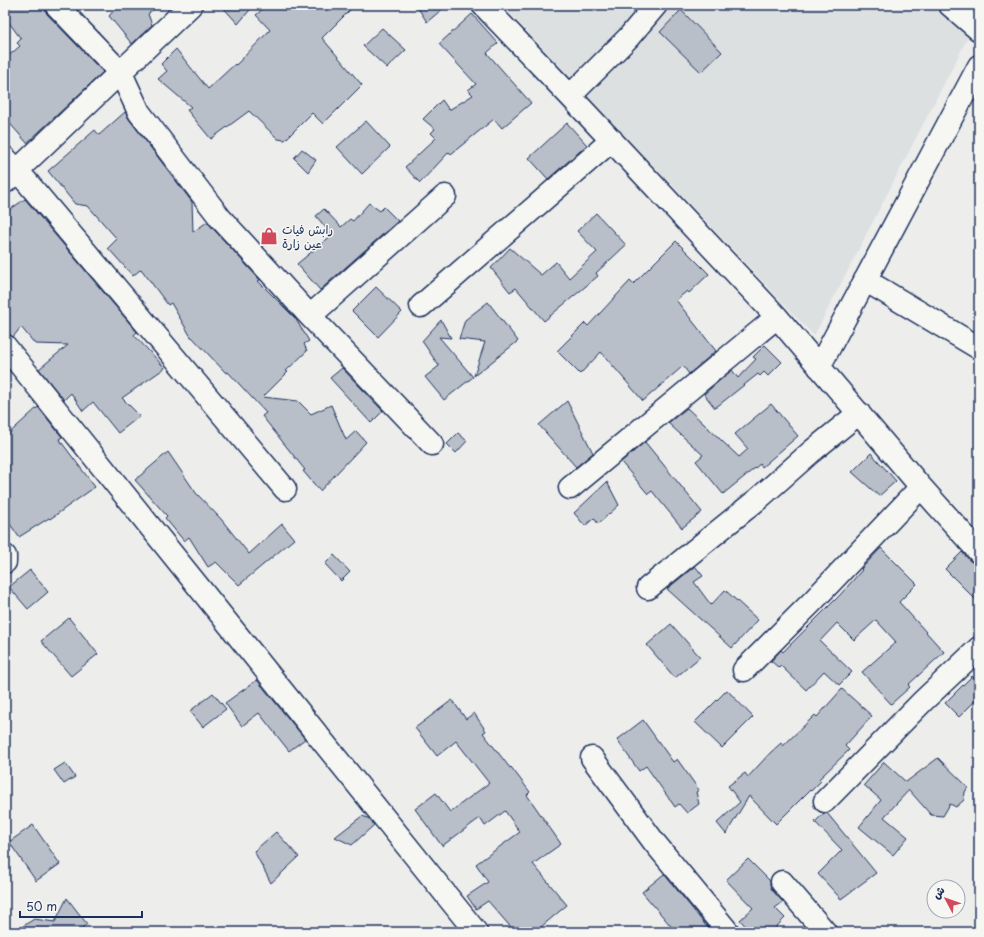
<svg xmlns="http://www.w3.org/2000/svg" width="984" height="937" viewBox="0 0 984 937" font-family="'Playpen Sans','Playpen Sans Arabic',sans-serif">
<rect width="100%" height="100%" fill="#edeeec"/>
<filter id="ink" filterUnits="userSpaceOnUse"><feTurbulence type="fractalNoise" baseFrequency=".025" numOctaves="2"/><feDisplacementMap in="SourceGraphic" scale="8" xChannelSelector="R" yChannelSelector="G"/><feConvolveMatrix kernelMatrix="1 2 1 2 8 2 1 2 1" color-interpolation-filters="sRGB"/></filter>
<g filter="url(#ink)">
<path fill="#dde0e1" d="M 502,5 L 979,5 L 979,16 L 814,336 Z"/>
<path fill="#b9bfc8" stroke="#1b2f5e" d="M 5,5 L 44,5 L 47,14 L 103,72 L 27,143 L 5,118 L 5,59 L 20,46 L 17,43 L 21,39 L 5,17 Z
M 119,5 L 158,5 L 148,14 L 152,25 L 132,44 L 109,16 Z
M 221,5 L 254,5 L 238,24 Z
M 267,5 L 355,5 L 322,38 L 362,85 L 323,124 L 312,113 L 285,140 L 278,139 L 249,111 L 211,139 L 187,110 L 191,107 L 158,79 L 167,71 L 161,64 L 176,49 L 208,89 L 235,64 L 236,65 L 270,30 L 256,15 Z
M 416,5 L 447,5 L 427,22 Z
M 681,10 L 722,52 L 701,72 L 660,32 Z
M 472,14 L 498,43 L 487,53 L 531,103 L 502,128 L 494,119 L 451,154 L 449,152 L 420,183 L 405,167 L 436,138 L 431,133 L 435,129 L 423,119 L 442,100 L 449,110 L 473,95 L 468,90 L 476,84 L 439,44 Z
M 382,28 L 406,50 L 387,68 L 363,46 Z
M 125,112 L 129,119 L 192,202 L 193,232 L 207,222 L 260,280 L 258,281 L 295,318 L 309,341 L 304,344 L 307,351 L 286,371 L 288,372 L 263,397 L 298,401 L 311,414 L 331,405 L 346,440 L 356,431 L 366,442 L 320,491 L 303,471 L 305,470 L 262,416 L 266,413 L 228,372 L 226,373 L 192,337 L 191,337 L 171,303 L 168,305 L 141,269 L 133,276 L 108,248 L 117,239 L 88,206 L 75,204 L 48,171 L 95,130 L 99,135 Z
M 366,121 L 390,147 L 362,174 L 337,147 Z
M 567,123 L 587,145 L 548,179 L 529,158 Z
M 302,149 L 316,160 L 308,172 L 294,158 Z
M 25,199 L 137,332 L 134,335 L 165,368 L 122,398 L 140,416 L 118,433 L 93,402 L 83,411 L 71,393 L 64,400 L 39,369 L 68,345 L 35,344 L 21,327 L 13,337 L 9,334 L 5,334 L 5,213 Z
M 369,203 L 380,211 L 384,207 L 398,221 L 320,290 L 297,264 L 332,235 L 316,216 L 324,209 L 341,227 L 350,219 L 353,221 Z
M 596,213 L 626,245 L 596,273 L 598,276 L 544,321 L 516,288 L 510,292 L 491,268 L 510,248 L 541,275 L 556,262 L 569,278 L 597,252 L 577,231 Z
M 676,241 L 709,274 L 689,293 L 687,291 L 676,300 L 716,351 L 689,374 L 683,366 L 643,401 L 601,352 L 580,374 L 557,351 L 585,323 L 588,326 L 630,281 L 633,284 Z
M 376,287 L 402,312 L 378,337 L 352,311 Z
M 488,302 L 518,341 L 474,376 L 485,342 L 459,339 L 465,320 Z
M 441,320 L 451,338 L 439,337 L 473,377 L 444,400 L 425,377 L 439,366 L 422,341 Z
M 765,345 L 782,362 L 768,376 L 764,372 L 760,376 L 758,374 L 715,408 L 704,394 L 732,370 L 738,378 L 756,359 L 753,357 Z
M 342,368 L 383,411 L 371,423 L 330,378 Z
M 567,401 L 593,453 L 576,467 L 539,425 Z
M 771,404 L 798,436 L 762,467 L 760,464 L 723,494 L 696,461 L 703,455 L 668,423 L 687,408 L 739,457 L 748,449 L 735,434 Z
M 38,407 L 62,437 L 59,439 L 95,487 L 50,519 L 49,518 L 19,537 L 5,517 L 5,437 Z
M 458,433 L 467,441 L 456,453 L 447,444 Z
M 645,442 L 702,512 L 682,528 L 652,491 L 648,494 L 621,462 Z
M 168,452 L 196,493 L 221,519 L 249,554 L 282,524 L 294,539 L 239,585 L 216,562 L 208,567 L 189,537 L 184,541 L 165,518 L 167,516 L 135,480 Z
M 871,453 L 896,481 L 879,496 L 852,472 Z
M 607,482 L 619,505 L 598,524 L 594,518 L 585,526 L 574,513 Z
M 881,548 L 917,584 L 899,602 L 944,652 L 908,685 L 910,687 L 891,704 L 862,672 L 896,642 L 876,620 L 854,640 L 837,623 L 820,641 L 852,672 L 839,685 L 824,671 L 806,690 L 781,666 L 779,668 L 771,661 L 781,650 L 783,652 L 840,595 L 862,570 L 861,569 Z
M 962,552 L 970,561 L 979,565 L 979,603 L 945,569 Z
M 334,555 L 350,572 L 341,581 L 325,564 Z
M 695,566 L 703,576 L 694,582 L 711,605 L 725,590 L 758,620 L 732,648 L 667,589 Z
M 30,570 L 48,592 L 28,609 L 9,587 Z
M 69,618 L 98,654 L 71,676 L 41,641 Z
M 671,624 L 700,657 L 675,678 L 647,645 Z
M 972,676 L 979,683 L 979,697 L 959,717 L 945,703 Z
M 257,680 L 305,739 L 289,751 L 259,713 L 242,726 L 225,703 Z
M 842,689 L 872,716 L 845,746 L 849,750 L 819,779 L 821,781 L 811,791 L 810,790 L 776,824 L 749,796 L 726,834 L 717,823 L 740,802 L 728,786 L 745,773 L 748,777 L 770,753 L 781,743 L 783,746 L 815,715 L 817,717 Z
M 727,690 L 753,717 L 722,748 L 695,722 Z
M 213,693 L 226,709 L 203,727 L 190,711 Z
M 452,700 L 466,719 L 474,713 L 486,731 L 483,733 L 510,768 L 511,767 L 530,792 L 527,795 L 561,844 L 533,864 L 567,905 L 535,932 L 515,932 L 488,901 L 476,909 L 467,896 L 488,882 L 476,864 L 520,832 L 505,811 L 485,826 L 480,818 L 442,846 L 415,809 L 436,793 L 450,812 L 489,783 L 456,741 L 437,756 L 415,728 Z
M 643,720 L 673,762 L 677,759 L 699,790 L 696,792 L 699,804 L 687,813 L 679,804 L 675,807 L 646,766 L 639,771 L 617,740 Z
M 938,758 L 968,787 L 965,792 L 964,800 L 956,807 L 950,804 L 943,816 L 931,815 L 909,790 L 884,817 L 908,837 L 893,855 L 859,827 L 881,800 L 864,785 L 884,762 L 906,782 Z
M 65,763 L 75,777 L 64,784 L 54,770 Z
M 824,813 L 827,813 L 876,873 L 841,899 L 818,874 L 842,850 L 815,822 Z
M 362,816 L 368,818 L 374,825 L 352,845 L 335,837 Z
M 33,825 L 60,864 L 36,881 L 9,842 Z
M 276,832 L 299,857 L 271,883 L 254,851 Z
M 748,859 L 770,881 L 770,885 L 772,890 L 783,902 L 775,908 L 785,918 L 771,932 L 751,932 L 740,920 L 753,908 L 726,880 Z
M 664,874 L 691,907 L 711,932 L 676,932 L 642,892 Z
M 67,898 L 87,924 L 77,932 L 14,932 L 34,919 L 55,922 Z"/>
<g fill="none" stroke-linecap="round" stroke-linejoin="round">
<g stroke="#1b2f5e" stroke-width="25">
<path id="minor" d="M 56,5 L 121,73 L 139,112 L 221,219 L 310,316 L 432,444
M 483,5 L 570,96 L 777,317 L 921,487 L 979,552
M 950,5 L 979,30
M 570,96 L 628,38 L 656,5
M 5,158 L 17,170 L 285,489
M 5,182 L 191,5
M 865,280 L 979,348
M 421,306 L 612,140
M 310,316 L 445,196
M 5,346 L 476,932
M 819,367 L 979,66
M 570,488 L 777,317
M 5,556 L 5,562
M 648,588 L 758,499 L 811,452 L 859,413
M 744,670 L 812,602 L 921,487
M 592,758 L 654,842 L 728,932
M 825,801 L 923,701 L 979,648
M 782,882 L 825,932"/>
</g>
<use href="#minor" stroke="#f6f6f2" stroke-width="22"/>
</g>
</g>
<defs>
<g id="shop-bare" transform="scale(1.38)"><path d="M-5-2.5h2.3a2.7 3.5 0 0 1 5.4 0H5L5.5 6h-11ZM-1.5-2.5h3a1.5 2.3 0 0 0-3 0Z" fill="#d1495b" stroke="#f6f6f2" stroke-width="2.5" paint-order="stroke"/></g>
</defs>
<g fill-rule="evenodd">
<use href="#shop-bare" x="269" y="236"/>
</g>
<g text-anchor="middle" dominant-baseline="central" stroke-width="3" stroke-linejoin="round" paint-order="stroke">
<g font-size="12" fill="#1b2f5e" stroke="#f6f6f2" text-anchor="start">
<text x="282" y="229">رابش فيات<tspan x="282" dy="14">عين زارة</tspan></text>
</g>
</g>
<rect width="984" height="937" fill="none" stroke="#f6f6f2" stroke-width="20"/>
<rect x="10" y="10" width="964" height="917" fill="none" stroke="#1b2f5e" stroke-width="1.5" filter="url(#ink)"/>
<g transform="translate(946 899) rotate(311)"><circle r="19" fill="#f6f6f2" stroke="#9ea6b7"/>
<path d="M0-3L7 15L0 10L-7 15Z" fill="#d1495b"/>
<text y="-6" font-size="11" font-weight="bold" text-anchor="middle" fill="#1b2f5e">ش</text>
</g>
<path d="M20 911v6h122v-6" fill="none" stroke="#1b2f5e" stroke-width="2"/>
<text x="26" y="911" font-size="12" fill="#1b2f5e" stroke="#f6f6f2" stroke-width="3" paint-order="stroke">50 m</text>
</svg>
